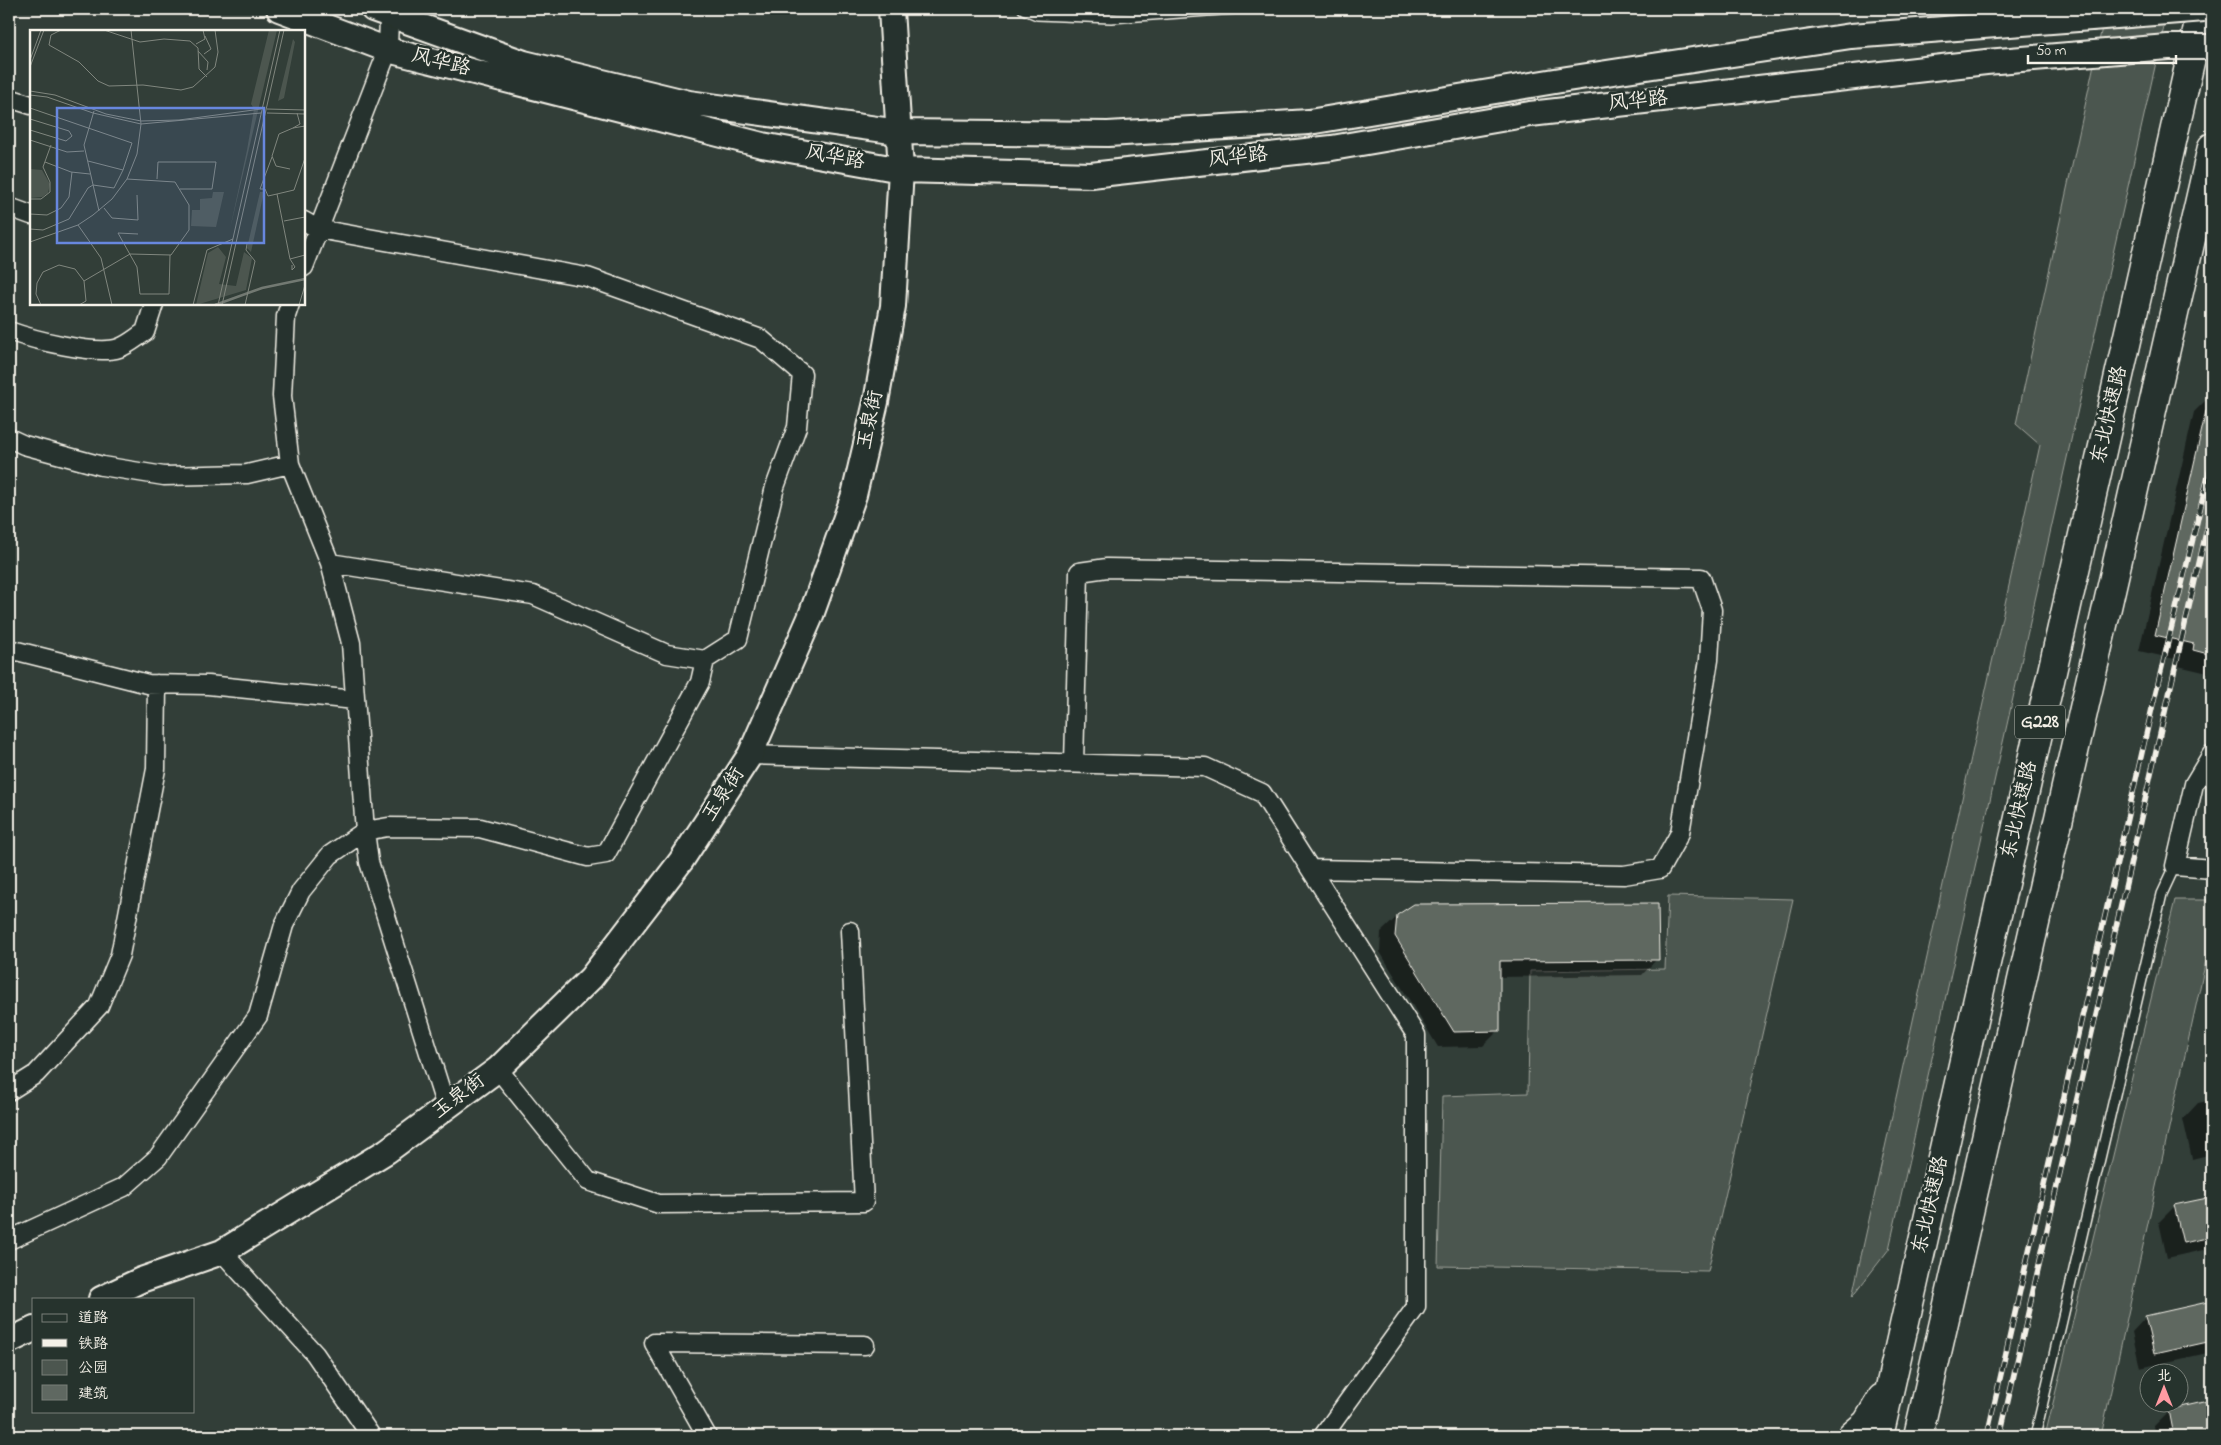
<svg xmlns="http://www.w3.org/2000/svg" width="2221" height="1445" viewBox="0 0 2221 1445" font-family="'Indie Flower','LXGW WenKai TC',sans-serif">
<rect width="100%" height="100%" fill="#323e38"/>
<filter id="ink" filterUnits="userSpaceOnUse"><feTurbulence type="fractalNoise" baseFrequency=".02" numOctaves="2"/><feDisplacementMap in="SourceGraphic" scale="10" xChannelSelector="R" yChannelSelector="G"/><feConvolveMatrix kernelMatrix="1 2 1 2 8 2 1 2 1" color-interpolation-filters="sRGB"/></filter>
<g filter="url(#ink)">
<path fill="#4c564f" stroke="#a0a49c" d="M 2106,9 L 2168,9 L 1889,1249 L 1852,1297 L 2040,445 L 2016,424 Z
M 1668,896 L 1793,899 L 1708,1271 L 1438,1266 L 1442,1096 L 1528,1093 L 1530,971 L 1665,969 Z
M 2175,900 L 2212,900 L 2212,933 L 2101,1436 L 2045,1436 Z"/>
<path fill="#0007" d="M 2210,396 L 2212,396 L 2212,674 L 2178,666 L 2179,660 L 2139,651 L 2194,412 Z
M 1398,916 L 1657,959 L 1642,975 L 1499,977 L 1499,1030 L 1483,1046 L 1438,1047 L 1380,952 L 1381,932 Z
M 2212,1100 L 2212,1154 L 2192,1159 L 2183,1119 L 2198,1103 Z
M 2212,1198 L 2212,1248 L 2167,1258 L 2159,1222 L 2175,1206 Z
M 2212,1302 L 2212,1352 L 2140,1368 L 2132,1332 L 2146,1317 Z
M 2212,1402 L 2212,1436 L 2156,1436 L 2154,1426 L 2168,1412 Z"/>
<path fill="#5f6861" stroke="#f4f1e8" d="M 2206,411 L 2212,412 L 2212,655 L 2193,650 L 2194,644 L 2155,635 Z
M 1658,903 L 1659,960 L 1500,961 L 1500,1031 L 1454,1032 L 1395,936 L 1397,915 L 1414,904 Z
M 2212,1197 L 2212,1237 L 2183,1243 L 2174,1205 Z
M 2212,1301 L 2212,1341 L 2154,1354 L 2145,1316 Z
M 2212,1400 L 2212,1436 L 2173,1436 L 2168,1410 Z"/>
<g fill="none" stroke-linecap="round" stroke-linejoin="round">
<g stroke="#f4f1e8" stroke-width="12">
<path id="lane" d="M 1023,9 L 1037,15 L 1111,18 L 1235,9
M 2035,1436 L 2162,894 L 2175,866"/>
</g>
<g stroke="#f4f1e8" stroke-width="21">
<path id="street" d="M 9,98 L 31,105
M 9,207 L 31,215
M 304,221 L 318,229 L 587,277 L 761,339 L 802,374 L 797,427 L 775,487 L 738,639 L 705,660 L 667,654 L 533,595 L 330,563
M 304,267 L 388,50 L 389,16
M 290,304 L 286,316 L 282,396 L 290,464 L 330,563 L 351,643 L 365,831 L 369,862 L 446,1107
M 9,331 C 31,339 96,356 119,348 C 128,345 137,337 145,332 L 154,304
M 9,438 L 24,445 L 102,466 L 164,476 L 247,474 L 290,464
M 9,649 L 148,684 L 208,685 L 355,700
M 2212,754 L 2194,784 L 2175,866 L 2212,869
M 750,755 L 1205,767 L 1262,793 L 1416,1035 L 1416,1307 L 1323,1436
M 1074,763 L 1079,572 L 1107,568 L 1701,578 L 1712,610 L 1709,660 L 1680,833 L 1660,869 L 1624,875 L 1311,869
M 498,1069 L 588,1181 L 659,1204 L 864,1202 L 850,931
M 9,1091 L 36,1074 L 99,1006 L 120,955 L 156,769 L 157,684
M 9,1240 L 124,1187 L 158,1157 L 258,1016 L 284,925 L 301,891 L 330,855 L 365,831 L 388,827 L 480,828 L 588,857 L 606,854 L 700,682 L 705,660
M 222,1252 L 315,1354 L 371,1436
M 707,1436 L 654,1343 L 865,1345"/>
</g>
<g stroke="#f4f1e8" stroke-width="28">
<path id="secondary" d="M 279,9 L 388,50 L 762,145 L 901,170 L 1091,175 L 1332,148 L 1530,114 L 1986,62 L 2069,55
M 373,9 L 524,63 L 689,103 L 899,132 L 1108,134 L 1309,122 L 1567,79 L 1851,36 L 2091,18
M 101,1299 L 141,1280 L 222,1252 L 387,1151 L 498,1069 L 591,978 L 681,861 L 750,755 L 810,618 L 854,495 L 876,402 L 893,306 L 901,170 L 891,9
M 9,1341 L 34,1329"/>
</g>
<g stroke="#f4f1e8" stroke-width="31">
<path id="highway" d="M 1852,1436 L 1867,1423 L 1882,1398
M 1879,1436 L 2202,9
M 1918,1436 L 2212,147"/>
</g>
<use href="#lane" stroke="#26332d" stroke-width="9"/>
<use href="#street" stroke="#26332d" stroke-width="18"/>
<use href="#secondary" stroke="#26332d" stroke-width="24"/>
<use href="#highway" stroke="#26332d" stroke-width="28"/>
<g stroke="#f4f1e8" stroke-width="5.5">
<path id="rail" d="M 1987,1436 L 2153,704 L 2212,460
M 2000,1436 L 2212,506"/>
</g>
<use href="#rail" stroke="#26332d" stroke-width="4" stroke-dasharray="11" stroke-linecap="butt"/>
<g stroke="#f4f1e8" stroke-width="28" stroke-linecap="butt">
<path id="secondary-bridge" d="M 2091,18 L 2204,9
M 2069,55 L 2168,47 L 2212,47"/>
</g>
<use href="#secondary-bridge" stroke="#26332d" stroke-width="24"/>
</g>
</g>
<g text-anchor="middle" dominant-baseline="central" stroke-width="5" stroke-linejoin="round" paint-order="stroke">
<rect fill="#26332d" stroke="#b6b8b0" stroke-width="1" x="2015" y="705.5" width="50" height="33" rx="4"/>
<g font-size="19" font-weight="bold" fill="#f4f1e8">
<text x="2040" y="722">G228</text>
</g>
<g font-size="20" fill="#f4f1e8" stroke="#26332d">
<text transform="translate(441 63) rotate(14)">风华路</text>
<text transform="translate(1638 102) rotate(-6)">风华路</text>
<text transform="translate(835 158) rotate(10)">风华路</text>
<text transform="translate(1238 158) rotate(-6)">风华路</text>
<text transform="translate(2110 415) rotate(-77)">东北快速路</text>
<text transform="translate(871 420) rotate(-78)">玉泉街</text>
<text transform="translate(724 795) rotate(-57)">玉泉街</text>
<text transform="translate(2020 810) rotate(-77)">东北快速路</text>
<text transform="translate(459 1097) rotate(-37)">玉泉街</text>
<text transform="translate(1931 1205) rotate(-77)">东北快速路</text>
</g>
</g>
<g transform="translate(30 30)">
<rect width="275" height="275" fill="#323e38"/>
<path d="M 239,0 L 247,0 L 200,199 L 217,120 L 224,79 L 221,74 ZM 263,9 L 265,12 L 254,68 L 248,71 ZM 0,139 L 12,140 L 20,154 L 18,163 L 12,167 L 0,168 ZM 183,162 L 194,162 L 186,197 L 161,196 L 162,180 L 170,180 L 170,169 L 182,168 ZM 230,162 L 234,162 L 221,222 L 217,218 ZM 188,217 L 196,227 L 189,254 L 206,256 L 214,222 L 222,228 L 216,260 L 166,275 L 178,223 Z" fill="#4c564f"/>
<path fill="none" stroke="#727972" stroke-width="2.5" d="M 185,275 L 232,258 L 275,249"/>
<path fill="none" stroke="#80867e" stroke-width="1" d="M 31,0 L 21,5 L 19,15 L 49,32 L 68,51 L 79,56 L 113,55 L 151,60 L 163,57 L 185,37 L 188,22 L 185,0M 74,0 L 110,12 L 134,9 L 160,11 L 168,18 L 169,39 L 177,47M 166,14 L 175,9 L 173,0M 168,21 L 178,32 L 177,40M 174,24 L 181,19 L 175,6M 0,30 L 11,0M 0,37 L 14,0M 0,61 L 25,65 L 76,84 L 111,91 L 149,90 L 231,79M 0,65 L 17,67 L 63,83 L 111,94 L 231,83M 0,78 L 102,113 L 93,140 L 58,131M 237,79 L 275,80M 64,81 L 54,115 L 69,181M 237,83 L 275,84M 267,83 L 270,94 L 263,98 L 275,96M 0,89 L 39,101 L 42,106 L 36,111 L 0,100M 0,110 L 37,122 L 54,121M 242,127 L 230,159 L 235,159 L 238,166 L 247,164M 15,132 L 41,142 L 60,144M 260,139 L 246,136 L 242,126 L 249,104 L 263,98M 127,149 L 128,132 L 186,132 L 182,159 L 150,159M 0,169 L 11,169 L 20,162 L 20,152 L 13,137 L 21,115M 74,178 L 82,188 L 108,190 L 107,165M 0,184 L 17,185 L 31,178 L 39,167 L 42,142M 254,191 L 275,187M 48,195 L 71,228 L 82,275M 0,199 L 13,200 L 39,189 L 58,158 L 63,155 L 84,158 L 93,140M 108,204 L 88,203 L 107,237 L 110,264 L 139,264 L 140,225M 0,212 L 48,195 L 63,185 L 82,169 L 97,149 L 107,124 L 111,94 L 101,0M 260,229 L 275,225M 262,235 L 262,240 L 265,237 L 260,229 L 247,164 L 264,160 L 275,128M 54,251 L 100,224 L 141,225 L 159,200 L 159,175 L 145,152 L 97,149M 11,275 L 6,264 L 7,253 L 13,242 L 29,235 L 45,239 L 54,251 L 56,271 L 49,275M 163,275 L 177,220 L 203,209M 188,275 L 250,0M 192,275 L 254,0M 215,275 L 225,231 L 216,220 L 217,214M 269,275 L 275,255"/>
<path fill="#6887de" fill-opacity="0.15" stroke="#6887de" stroke-width="2.5" d="M 27,78 L 234,78 L 234,213 L 27,213 Z"/>
<rect width="275" height="275" fill="none" stroke="#f4f1e8" stroke-width="2.5"/>
</g>
<rect width="2221" height="1445" fill="none" stroke="#26332d" stroke-width="30"/>
<rect x="15" y="15" width="2191" height="1415" fill="none" stroke="#f4f1e8" stroke-width="2" filter="url(#ink)"/>
<rect x="32" y="1298" width="162" height="115" fill="#26332d" stroke="#787f78"/>
<rect x="42" y="1314" width="25" height="8" fill="#26332d" stroke="#787f78"/>
<text x="78" y="1322" font-size="15" fill="#f4f1e8">道路</text>
<rect x="42" y="1339" width="25" height="8" fill="#f4f1e8" stroke="#787f78"/>
<text x="78" y="1348" font-size="15" fill="#f4f1e8">铁路</text>
<rect x="42" y="1360" width="25" height="15" fill="#4c564f" stroke="#787f78"/>
<text x="78" y="1372" font-size="15" fill="#f4f1e8">公园</text>
<rect x="42" y="1385" width="25" height="15" fill="#5f6861" stroke="#787f78"/>
<text x="78" y="1398" font-size="15" fill="#f4f1e8">建筑</text>
<g transform="translate(2164 1388)"><circle r="24" fill="#26332d" stroke="#787f78"/>
<path d="M0-4L9 19L0 12L-9 19Z" fill="#ff9aa2"/>
<text y="-8" font-size="14" font-weight="bold" text-anchor="middle" fill="#f4f1e8">北</text>
</g>
<path d="M2028 55v8h148v-8" fill="none" stroke="#f4f1e8" stroke-width="2.5"/>
<text x="2036" y="55" font-size="15" fill="#f4f1e8" stroke="#26332d" stroke-width="4" paint-order="stroke">50 m</text>
</svg>
